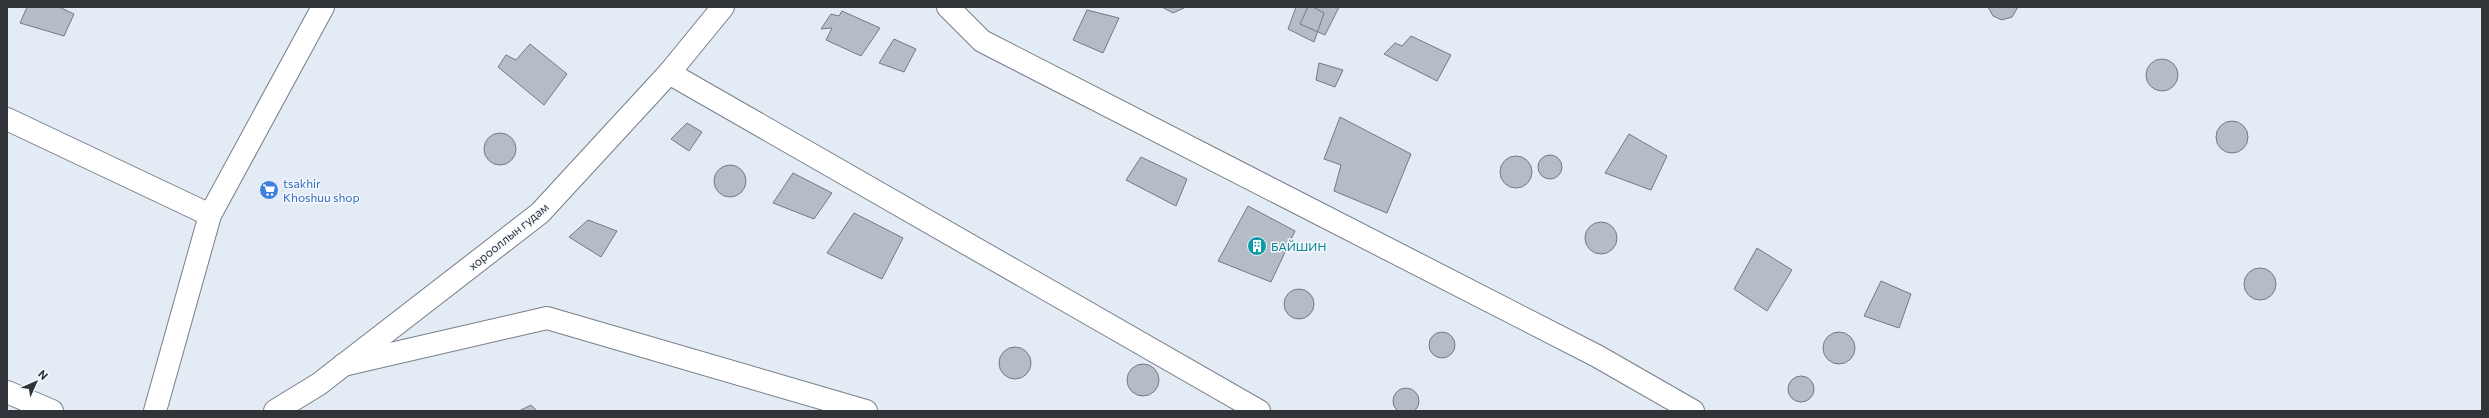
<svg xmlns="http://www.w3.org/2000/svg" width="2489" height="418" viewBox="0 0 2489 418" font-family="Commissioner,sans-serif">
<rect width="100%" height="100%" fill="#e3ebf5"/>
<path fill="#b4bcc6" stroke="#737a84" d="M 27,7 L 59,7 L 74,14 L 64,36 L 20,23 Z
M 1162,7 L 1186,7 L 1173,13 Z
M 1296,7 L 1313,7 L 1324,13 L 1314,42 L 1288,29 Z
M 1308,7 L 1339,7 L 1325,35 L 1300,24 Z
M 1988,7 L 2018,7 L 2012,17 L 2002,20 L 1993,16 Z
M 1087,10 L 1119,18 L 1103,53 L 1073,40 Z
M 842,11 L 880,28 L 861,56 L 826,40 L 832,28 L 821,29 L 831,14 L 839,16 Z
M 1411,36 L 1451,55 L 1437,81 L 1384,54 L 1395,43 L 1402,46 Z
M 894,39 L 916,49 L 904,72 L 879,63 Z
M 530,44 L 567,74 L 544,105 L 498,67 L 506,55 L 516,60 Z
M2146 75a16 16 0 1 1 32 0a16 16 0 1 1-32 0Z
M 1319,63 L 1343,70 L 1335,87 L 1316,80 Z
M 1340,117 L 1411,154 L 1387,213 L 1334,191 L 1341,165 L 1324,159 Z
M2216 137a16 16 0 1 1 32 0a16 16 0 1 1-32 0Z
M 687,123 L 702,132 L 689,151 L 671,139 Z
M484 149a16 16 0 1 1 32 0a16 16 0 1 1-32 0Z
M 1629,134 L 1667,156 L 1651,190 L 1605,173 Z
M1538 167a12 12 0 1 1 24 0a12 12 0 1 1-24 0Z
M1500 172a16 16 0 1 1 32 0a16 16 0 1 1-32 0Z
M 1141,157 L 1187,179 L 1176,206 L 1126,180 Z
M714 181a16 16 0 1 1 32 0a16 16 0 1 1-32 0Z
M 793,173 L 832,193 L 814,219 L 773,203 Z
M 1248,206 L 1295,231 L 1271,282 L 1218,261 Z
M 854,213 L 903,238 L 882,279 L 827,253 Z
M 588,220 L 617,231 L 601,257 L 569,237 Z
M1585 238a16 16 0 1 1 32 0a16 16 0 1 1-32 0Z
M 1757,248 L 1792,270 L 1767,311 L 1734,289 Z
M2244 284a16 16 0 1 1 32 0a16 16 0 1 1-32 0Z
M 1881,281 L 1911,294 L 1899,328 L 1864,316 Z
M1284 304a15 15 0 1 1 30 0a15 15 0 1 1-30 0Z
M1429 345a13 13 0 1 1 26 0a13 13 0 1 1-26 0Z
M1823 348a16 16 0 1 1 32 0a16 16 0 1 1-32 0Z
M999 363a16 16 0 1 1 32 0a16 16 0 1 1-32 0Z
M1127 380a16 16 0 1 1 32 0a16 16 0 1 1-32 0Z
M1788 389a13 13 0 1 1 26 0a13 13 0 1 1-26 0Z
M1393 401a13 13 0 1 1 26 0a13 13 0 1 1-26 0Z
M 531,405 L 537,411 L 519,411 Z"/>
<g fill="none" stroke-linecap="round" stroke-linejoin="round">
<g stroke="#777e88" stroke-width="24">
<path id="street" d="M 948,7 L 982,41 L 1597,356 L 1693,411
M 669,73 L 1259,411
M 7,119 L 210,215
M 343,365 L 547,318 L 866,411
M 7,392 L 52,411
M 155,411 L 210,215 L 323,7"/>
</g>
<g stroke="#777e88" stroke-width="24">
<path id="secondary" d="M 275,411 L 319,384 L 540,213 L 669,73 L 723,7"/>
</g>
<use href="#street" stroke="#fff" stroke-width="22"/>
<use href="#secondary" stroke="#fff" stroke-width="22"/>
</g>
<defs>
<g id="supermarket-disc" transform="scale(1)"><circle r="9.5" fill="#3f7fe0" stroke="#f3f8fe"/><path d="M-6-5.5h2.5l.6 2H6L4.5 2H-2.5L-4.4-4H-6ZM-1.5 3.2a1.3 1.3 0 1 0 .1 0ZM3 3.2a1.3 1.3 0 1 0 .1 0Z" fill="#fff"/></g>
<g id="building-disc" transform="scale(1)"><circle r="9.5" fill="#0f9aa8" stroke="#f3f8fe"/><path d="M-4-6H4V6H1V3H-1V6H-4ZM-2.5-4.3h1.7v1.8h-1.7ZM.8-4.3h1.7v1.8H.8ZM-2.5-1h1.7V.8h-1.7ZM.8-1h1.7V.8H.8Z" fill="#fff"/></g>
</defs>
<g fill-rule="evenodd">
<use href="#supermarket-disc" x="269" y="190"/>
<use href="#building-disc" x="1257" y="246"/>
</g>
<g text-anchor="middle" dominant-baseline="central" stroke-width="3" stroke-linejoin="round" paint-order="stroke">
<g font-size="12" fill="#366cbe" stroke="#f3f8fe" text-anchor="start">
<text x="283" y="183">tsakhir<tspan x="283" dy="14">Khoshuu shop</tspan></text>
</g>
<g font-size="12" fill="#303337" stroke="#f3f8fe">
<text transform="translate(508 236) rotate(-39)">хорооллын гудам</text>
</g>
<g font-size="12" fill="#0d838f" stroke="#f3f8fe" text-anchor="start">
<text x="1271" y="246">БАЙШИН</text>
</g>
</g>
<rect width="2489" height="418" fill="none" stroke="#303337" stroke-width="16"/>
<g transform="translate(36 382) rotate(45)" stroke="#f3f8fe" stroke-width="3" paint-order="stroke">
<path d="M0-3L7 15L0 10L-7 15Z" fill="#303337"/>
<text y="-6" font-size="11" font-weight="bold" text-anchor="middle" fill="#303337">N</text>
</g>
</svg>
